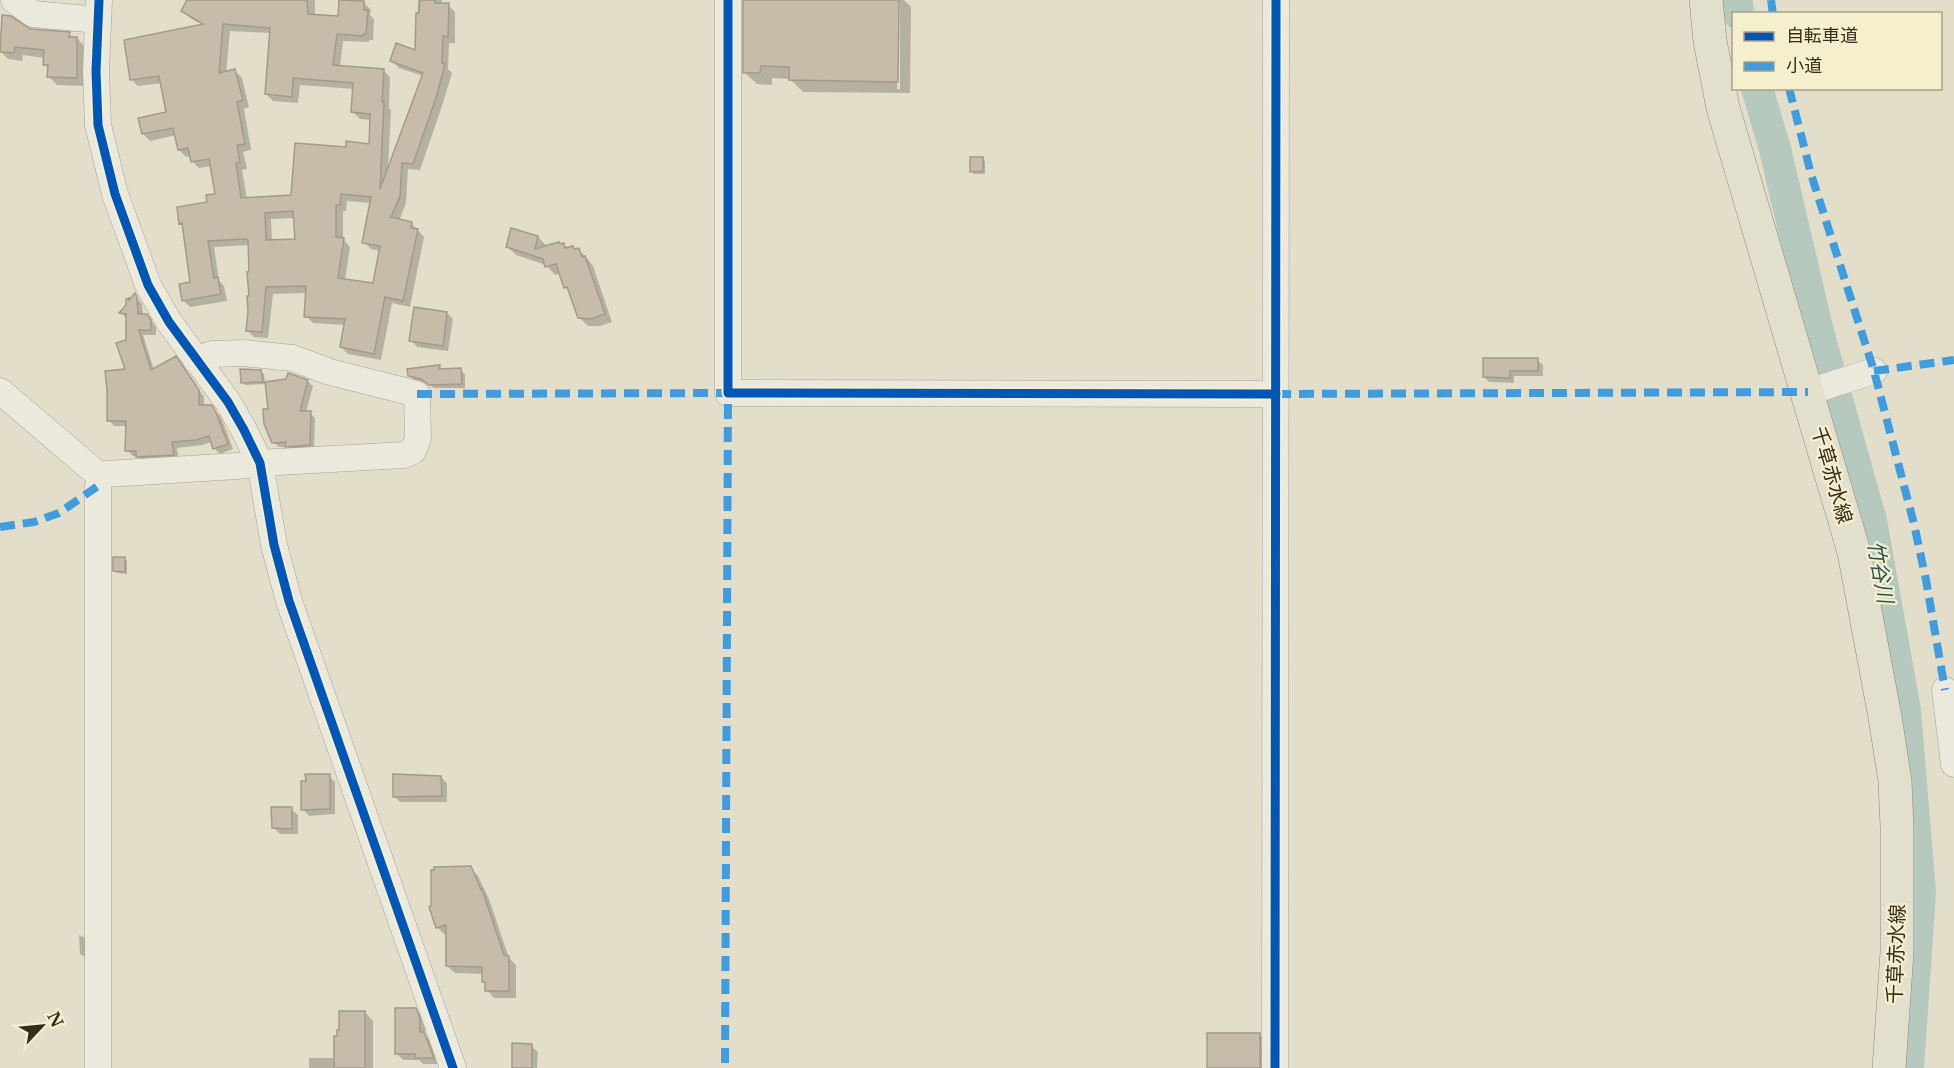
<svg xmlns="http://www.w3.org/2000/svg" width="1954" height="1068" viewBox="0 0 1954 1068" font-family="'Libre Baskerville','Noto Sans JP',serif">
<rect width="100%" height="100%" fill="#e3dec9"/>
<path fill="#0003" fill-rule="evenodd" d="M 186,0 L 315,0 L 315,16 L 340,17 L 364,3 L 371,10 L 370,15 L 374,19 L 373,40 L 369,40 L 369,42 L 343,41 L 340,67 L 383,70 L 390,77 L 389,108 L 391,110 L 388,170 L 423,76 L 399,68 L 392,61 L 417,52 L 418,0 L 442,0 L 441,4 L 448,5 L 455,12 L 455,43 L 449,43 L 448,69 L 452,73 L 442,106 L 420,170 L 408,169 L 406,203 L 399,221 L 411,223 L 424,237 L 410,307 L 392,303 L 381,360 L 348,354 L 341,347 L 345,325 L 313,323 L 306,316 L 307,293 L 273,294 L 268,338 L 254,337 L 247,330 L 251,273 L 250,245 L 214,247 L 219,281 L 224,286 L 227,301 L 190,307 L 183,300 L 192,283 L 184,226 L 180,223 L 209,203 L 217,195 L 212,166 L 199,168 L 192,161 L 191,156 L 186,157 L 179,150 L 176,135 L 150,141 L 143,134 L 167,113 L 162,83 L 138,86 L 131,79 L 203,25 L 190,18 L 183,11 ZM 230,31 L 271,33 L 266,94 L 273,101 L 298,103 L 300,85 L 354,89 L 353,112 L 360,119 L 371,120 L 370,145 L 347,148 L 293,196 L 247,199 L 242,170 L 247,169 L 243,152 L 251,150 L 244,109 L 249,107 L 242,78 L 235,71 L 226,73 ZM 347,201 L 371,203 L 364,242 L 371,249 L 380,251 L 374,284 L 345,280 L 350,247 L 343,239 L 343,211 L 346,211 ZM 295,218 L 296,240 L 272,241 L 271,219 Z
M 744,0 L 904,0 L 911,7 L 910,93 L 803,92 L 790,79 L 772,78 L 772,85 L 757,84 L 744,72 ZM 897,3 L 900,3 L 900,89 L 897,89 Z
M 3,17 L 31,30 L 69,34 L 73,38 L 77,38 L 85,47 L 85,86 L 57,85 L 49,77 L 49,69 L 44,65 L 45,58 L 23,55 L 22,61 L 8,59 L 0,51 Z
M 982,159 L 985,161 L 985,174 L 974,174 L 971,171 Z
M 538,237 L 546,245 L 545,247 L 564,245 L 568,249 L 573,248 L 576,250 L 579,250 L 587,258 L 593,266 L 612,322 L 600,326 L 588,326 L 579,317 L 570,292 L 565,287 L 561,273 L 555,275 L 546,265 L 516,255 L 508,247 Z
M 135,295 L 142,304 L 143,315 L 147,315 L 156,327 L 156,335 L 143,335 L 154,370 L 181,364 L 204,397 L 204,407 L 211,407 L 221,417 L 233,449 L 220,454 L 214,448 L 212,442 L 202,445 L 177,448 L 179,460 L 143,462 L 137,456 L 133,456 L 127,450 L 127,426 L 114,426 L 109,420 L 127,371 L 127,319 L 121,313 Z
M 447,313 L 453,319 L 448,351 L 417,347 L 411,340 Z
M 1537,360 L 1543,365 L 1543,376 L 1514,376 L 1514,383 L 1489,382 L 1484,377 Z
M 439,366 L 443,370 L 461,370 L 465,374 L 465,388 L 434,388 L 427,383 L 414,380 L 410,376 Z
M 261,371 L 264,374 L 265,383 L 287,381 L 307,381 L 313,386 L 306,412 L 310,413 L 315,418 L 314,450 L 292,451 L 288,447 L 279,447 L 273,442 L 266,384 L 245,385 L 243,382 Z
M 124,558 L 127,561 L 127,574 L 117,573 L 114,571 Z
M 329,776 L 335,782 L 335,814 L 309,816 L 303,809 Z
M 441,777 L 447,783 L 447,802 L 400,802 L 394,796 Z
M 291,809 L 298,815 L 298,834 L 280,834 L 274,828 Z
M 470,868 L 478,876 L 489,899 L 509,958 L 516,965 L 516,998 L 494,998 L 487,990 L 484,974 L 455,973 L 447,966 L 448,934 L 445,935 L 438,928 L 431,908 Z
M 79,935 L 85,938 L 85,957 L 80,954 Z
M 416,1010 L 422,1016 L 425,1025 L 425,1035 L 430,1040 L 439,1064 L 423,1064 L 419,1060 L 403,1060 L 396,1053 Z
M 365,1012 L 373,1021 L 373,1068 L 309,1068 L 309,1058 L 335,1058 L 339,1037 Z
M 1259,1034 L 1272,1047 L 1273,1068 L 1208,1068 Z
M 531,1046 L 538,1052 L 537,1068 L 513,1068 Z"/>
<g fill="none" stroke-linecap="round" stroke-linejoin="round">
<path stroke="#b6c9be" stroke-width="32" d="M 1736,0 L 1739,14
M 1757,88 L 1775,149 L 1818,332 L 1871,521 L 1905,710 L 1920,892 L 1908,1068"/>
</g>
<path fill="#c7bcaa" stroke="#a39a89" stroke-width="1.5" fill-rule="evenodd" d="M 187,0 L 307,0 L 308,14 L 338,16 L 339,0 L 364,1 L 364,10 L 368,10 L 366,34 L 363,34 L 363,36 L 337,34 L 333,65 L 384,69 L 382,102 L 384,102 L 380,189 L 423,73 L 390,61 L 396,43 L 415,50 L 416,13 L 419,13 L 420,0 L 435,0 L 435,3 L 449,3 L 448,37 L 443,36 L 442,63 L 445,64 L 436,98 L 413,164 L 402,163 L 400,196 L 391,217 L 412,222 L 411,228 L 418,229 L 403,301 L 385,297 L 374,354 L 340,347 L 345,319 L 304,317 L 306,286 L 266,287 L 262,332 L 246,331 L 248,311 L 247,296 L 249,296 L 247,272 L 249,271 L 248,240 L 245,239 L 208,241 L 214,278 L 218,277 L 221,294 L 182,301 L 179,284 L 190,282 L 182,223 L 179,224 L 177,207 L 207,202 L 206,195 L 215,194 L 209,159 L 191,162 L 188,148 L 178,150 L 173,128 L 142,134 L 138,118 L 166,112 L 159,76 L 130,80 L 124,40 L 203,24 L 181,11 ZM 223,24 L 270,28 L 265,94 L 292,97 L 293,78 L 353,83 L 351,112 L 370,114 L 369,144 L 346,141 L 346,147 L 295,143 L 291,195 L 241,198 L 236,163 L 240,162 L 237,145 L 245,144 L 237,102 L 243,100 L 235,69 L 219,73 ZM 341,194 L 371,197 L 362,243 L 380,246 L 373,283 L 338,278 L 344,238 L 336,237 L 336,205 L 340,205 ZM 293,211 L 295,239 L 266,240 L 265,213 Z
M 743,0 L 899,0 L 898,82 L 789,80 L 789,67 L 761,66 L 760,73 L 743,73 Z
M 2,15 L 11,16 L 31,29 L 70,32 L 69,37 L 77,37 L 77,78 L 47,77 L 48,65 L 43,65 L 44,50 L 15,47 L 14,53 L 0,52 Z
M 970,157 L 983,157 L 983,171 L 970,172 Z
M 511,228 L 538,236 L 535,249 L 559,242 L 560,244 L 564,243 L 565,248 L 573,246 L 574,249 L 579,248 L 582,257 L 585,256 L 605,314 L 591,319 L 578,318 L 567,287 L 564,288 L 556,264 L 545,267 L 543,259 L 506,247 Z
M 135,293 L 137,297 L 138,314 L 147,314 L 151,320 L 151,330 L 139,330 L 151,370 L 176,356 L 199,390 L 199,405 L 212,405 L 215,410 L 228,444 L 213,449 L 209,436 L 196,440 L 172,442 L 174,455 L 136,457 L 136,451 L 125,451 L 126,421 L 107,421 L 107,390 L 105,371 L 125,369 L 116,343 L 126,340 L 126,314 L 119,313 L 126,305 L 126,299 L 129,298 L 129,300 Z
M 414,307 L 447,312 L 443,346 L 409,341 Z
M 1483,358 L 1538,358 L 1538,371 L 1510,371 L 1510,378 L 1483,377 Z
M 440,365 L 439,369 L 461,368 L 462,384 L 429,385 L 421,379 L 408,376 L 407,369 Z
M 240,369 L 261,370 L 263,382 L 241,383 Z
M 288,373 L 308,380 L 300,411 L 311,411 L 310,445 L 285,447 L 286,442 L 272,443 L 264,424 L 263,409 L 268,409 L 265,382 L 286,379 Z
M 113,557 L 125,557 L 125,572 L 113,571 Z
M 305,774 L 330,774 L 330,809 L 301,810 L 301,781 L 306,781 Z
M 393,774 L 441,776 L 442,796 L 393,797 Z
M 271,807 L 292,807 L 292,829 L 272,828 Z
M 471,866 L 481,890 L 482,889 L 504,955 L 509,956 L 509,991 L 485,991 L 485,982 L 482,982 L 482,967 L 446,966 L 446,925 L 436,928 L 429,907 L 431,906 L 431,870 L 434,870 L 434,867 Z
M 395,1008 L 416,1008 L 420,1018 L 420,1032 L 424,1032 L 434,1058 L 415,1058 L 415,1054 L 395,1054 Z
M 339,1011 L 365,1011 L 365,1068 L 334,1068 L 334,1036 L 337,1036 L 337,1030 L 339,1030 Z
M 1207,1033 L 1260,1033 L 1260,1068 L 1207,1068 Z
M 512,1043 L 532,1044 L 532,1068 L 512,1068 Z"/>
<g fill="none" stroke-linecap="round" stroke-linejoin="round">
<g stroke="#a8a293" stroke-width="27">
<path id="minor" d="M 14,0 L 33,14 L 98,20
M 99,0 L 96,71 L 98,125 L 115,194 L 148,285 L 169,322 L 228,402 L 244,430 L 260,463 L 274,545 L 289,601 L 453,1068
M 728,0 L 728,393 L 1276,394
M 0,391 L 101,477
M 1808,392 L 1874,371
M 101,477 L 106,474 L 237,466 L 260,463 L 404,455 L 413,451 L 418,439 L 417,394 L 330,372 L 292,358 L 243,353 L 212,354 L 196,360
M 1945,690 L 1954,764
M 98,1068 L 98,486 L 101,477
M 1275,1068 L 1276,0"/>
</g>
<g stroke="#8d8879" stroke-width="34">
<path id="major" d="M 1706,0 L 1710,41 L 1723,108 L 1854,552 L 1885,717 L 1895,781 L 1897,827 L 1897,952 L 1889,1068"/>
</g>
<use href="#minor" stroke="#ebe8dc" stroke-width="26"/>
<use href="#major" stroke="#e3dfcd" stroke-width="33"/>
<path stroke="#3e9cdf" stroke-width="8" stroke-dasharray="15 8" stroke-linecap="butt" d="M 1771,0 L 1773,14
M 1789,88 L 1811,174 L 1874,371 L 1914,524 L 1926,580 L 1945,690
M 1874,371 L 1954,360
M 417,394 L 728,393 L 725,1068
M 1276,394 L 1808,392
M 0,527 L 34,522 L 59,513 L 98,486"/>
<g stroke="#f6efce" stroke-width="13">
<path id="cycleway" d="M 99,0 L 96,71 L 98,125 L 115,194 L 148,285 L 169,322 L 228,402 L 244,430 L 260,463 L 274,545 L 289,601 L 453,1068
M 728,0 L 728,393 L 1276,394
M 1275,1068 L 1276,0"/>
</g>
<use href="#cycleway" stroke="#0057b8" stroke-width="9"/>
</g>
<g text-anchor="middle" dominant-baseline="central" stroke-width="4.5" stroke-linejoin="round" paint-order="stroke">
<g font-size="20" fill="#362c1c" stroke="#f6efce">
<text transform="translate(1832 475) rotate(74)">千草赤水線</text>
<text transform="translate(1896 954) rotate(-88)">千草赤水線</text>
</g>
<g font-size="21" font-style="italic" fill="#2b5456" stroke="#f6efce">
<text transform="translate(1880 572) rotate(80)">竹谷川</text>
</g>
</g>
<rect x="1732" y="12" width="210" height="78" fill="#f6efce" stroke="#a9a187" stroke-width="1.5"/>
<rect x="1744" y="32" width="30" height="9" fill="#0057b8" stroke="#a9a187" stroke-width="1.5"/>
<text x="1786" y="42" font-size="18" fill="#362c1c">自転車道</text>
<rect x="1744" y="62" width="30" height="9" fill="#3e9cdf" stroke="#a9a187" stroke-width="1.5"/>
<text x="1786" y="72" font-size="18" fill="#362c1c">小道</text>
<g transform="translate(42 1026) rotate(64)" stroke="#f6efce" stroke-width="4.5" paint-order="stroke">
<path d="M0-4.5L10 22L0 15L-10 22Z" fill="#362c1c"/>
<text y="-9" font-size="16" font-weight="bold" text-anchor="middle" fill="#362c1c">N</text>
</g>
</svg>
